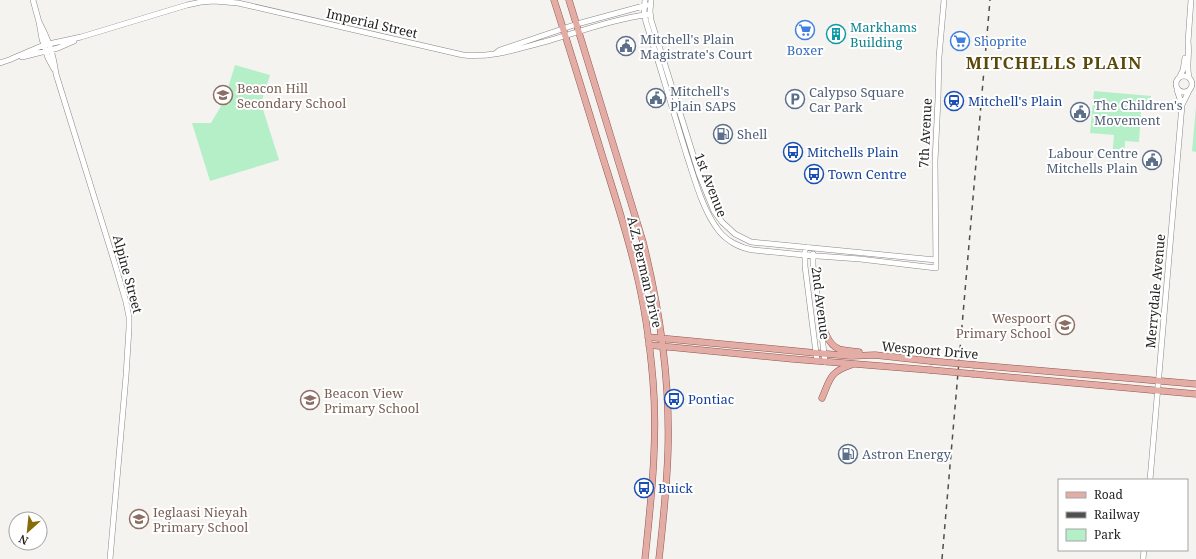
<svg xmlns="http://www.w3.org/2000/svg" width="1196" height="559" viewBox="0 0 1196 559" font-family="'Noto Serif',serif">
<rect width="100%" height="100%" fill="#f4f3f0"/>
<path fill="#b4efc8" d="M 235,65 L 270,75 L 261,103 L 279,160 L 210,181 L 192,123 L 211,123 L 224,101 Z
M 1094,91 L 1151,96 L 1150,111 L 1141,111 L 1139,142 L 1125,141 L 1124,160 L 1112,159 L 1114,135 L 1090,133 Z
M 1196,107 L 1196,152 L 1192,151 Z"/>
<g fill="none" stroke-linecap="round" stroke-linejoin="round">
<g stroke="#888885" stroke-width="6">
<path id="minor" d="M 33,0 L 39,22 L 42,39 L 48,58 L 54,69
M 645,0 L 644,12 L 646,22 C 660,66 673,111 687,156 C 695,180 703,211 719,231 C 727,241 740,248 753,250 L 804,255 L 860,259 L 936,268 L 935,161 L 938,99 L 939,57 L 944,0
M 651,0 L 650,11 L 651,20 L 699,174 L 714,211 L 722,222 L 735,234 L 751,242 L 761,243 L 936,260
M 39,22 C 49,41 53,53 56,74 L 114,261 L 126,302 L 129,317 L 129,328 L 126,376 L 110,559
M 496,53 L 500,50 L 577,24 L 647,5
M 22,57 L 58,48 L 74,41
M 11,59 L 44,45 L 81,37 L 187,5 L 201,2 L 214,1 L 238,3 L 463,55 C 491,58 517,49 544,42 C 579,32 614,19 650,14
M 0,63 L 12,59
M1176 84a8 8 0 1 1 16 0a8 8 0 1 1-16 0Z
M 1189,77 C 1186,66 1190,54 1188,42 L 1191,0
M 1179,78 L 1183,70 L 1185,58
M 1177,90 L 1182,105
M 805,247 L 805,266 L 817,361
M 813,254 L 813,265 L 820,315
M 821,327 L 825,362
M 1150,480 L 1182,105 L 1189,91
M 1143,559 L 1144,550"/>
</g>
<g stroke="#92574f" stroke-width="7">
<path id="major" d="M 554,0 C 571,53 587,106 603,158 C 615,196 627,233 636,271 C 645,307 650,345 653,381 C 658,440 651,500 645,559
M 569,0 L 643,242 C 660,310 670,380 668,450 C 667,486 663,523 659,559
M 820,313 C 823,325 826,344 839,349 C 845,351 853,351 859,352
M 648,337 L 816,353 L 851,356 L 875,355 L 930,361
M 649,345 L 793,359 L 930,370
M 975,365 L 1196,384
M 974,374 L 1196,394
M 822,398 C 830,380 829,372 851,365"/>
</g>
<use href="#minor" stroke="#fff" stroke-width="5"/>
<use href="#major" stroke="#e3aca5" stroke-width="6"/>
<path stroke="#4f4f4d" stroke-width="1.5" stroke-dasharray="5 5" stroke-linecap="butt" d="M 942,559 L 990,0"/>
<g stroke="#92574f" stroke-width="7" stroke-linecap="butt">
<path id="major-bridge" d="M 930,361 L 975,365
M 930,370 L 974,374"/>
</g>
<use href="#major-bridge" stroke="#e3aca5" stroke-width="6"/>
</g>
<defs>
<g id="supermarket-ring" transform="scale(1)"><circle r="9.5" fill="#fff" stroke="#3f7fe0" stroke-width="1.5"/><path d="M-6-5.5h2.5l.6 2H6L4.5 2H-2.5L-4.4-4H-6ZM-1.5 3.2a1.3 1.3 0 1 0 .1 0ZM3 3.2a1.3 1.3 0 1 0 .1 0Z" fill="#3f7fe0"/></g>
<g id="building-ring" transform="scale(1)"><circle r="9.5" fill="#fff" stroke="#0f9aa8" stroke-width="1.5"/><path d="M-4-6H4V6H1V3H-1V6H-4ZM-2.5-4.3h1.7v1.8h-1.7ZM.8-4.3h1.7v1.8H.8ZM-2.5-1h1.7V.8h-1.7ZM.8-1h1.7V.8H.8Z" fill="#0f9aa8"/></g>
<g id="civic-ring" transform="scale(1)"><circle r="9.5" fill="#fff" stroke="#5c6f8a" stroke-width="1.5"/><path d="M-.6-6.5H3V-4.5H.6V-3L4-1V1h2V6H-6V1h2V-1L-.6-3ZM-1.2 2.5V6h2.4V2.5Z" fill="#5c6f8a"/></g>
<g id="school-ring" transform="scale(1)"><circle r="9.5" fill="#fff" stroke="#8d6e63" stroke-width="1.5"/><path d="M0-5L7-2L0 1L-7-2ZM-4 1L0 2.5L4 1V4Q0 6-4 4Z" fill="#8d6e63"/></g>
<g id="parking-ring" transform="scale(1)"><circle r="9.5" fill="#fff" stroke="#5c6f8a" stroke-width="1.5"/><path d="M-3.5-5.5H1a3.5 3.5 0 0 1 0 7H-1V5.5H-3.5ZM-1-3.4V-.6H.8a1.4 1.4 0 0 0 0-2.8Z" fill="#5c6f8a"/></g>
<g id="station-ring" transform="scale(1)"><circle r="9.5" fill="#fff" stroke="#1a4fb4" stroke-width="1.5"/><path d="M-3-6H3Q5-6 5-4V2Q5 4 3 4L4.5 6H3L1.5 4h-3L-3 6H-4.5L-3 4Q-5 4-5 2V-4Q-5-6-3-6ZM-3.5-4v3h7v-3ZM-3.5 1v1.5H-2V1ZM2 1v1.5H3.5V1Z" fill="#1a4fb4"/></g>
<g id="fuel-ring" transform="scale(1)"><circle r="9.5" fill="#fff" stroke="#5c6f8a" stroke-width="1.5"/><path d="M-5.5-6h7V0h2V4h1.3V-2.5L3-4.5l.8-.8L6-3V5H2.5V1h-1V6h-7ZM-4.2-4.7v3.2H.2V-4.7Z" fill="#5c6f8a"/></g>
<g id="bus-ring" transform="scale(1)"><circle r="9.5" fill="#fff" stroke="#1a4fb4" stroke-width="1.5"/><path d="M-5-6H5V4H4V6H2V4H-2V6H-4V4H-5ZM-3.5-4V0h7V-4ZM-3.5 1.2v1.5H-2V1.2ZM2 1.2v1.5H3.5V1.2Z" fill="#1a4fb4"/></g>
</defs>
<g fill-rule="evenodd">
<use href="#supermarket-ring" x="805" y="30"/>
<use href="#building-ring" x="836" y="34"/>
<use href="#supermarket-ring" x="960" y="41"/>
<use href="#civic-ring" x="626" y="46"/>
<use href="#school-ring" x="223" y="95"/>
<use href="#civic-ring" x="656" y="98"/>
<use href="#parking-ring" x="795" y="99"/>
<use href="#station-ring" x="954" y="101"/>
<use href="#civic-ring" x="1080" y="112"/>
<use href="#fuel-ring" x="723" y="134"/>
<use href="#bus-ring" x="793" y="152"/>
<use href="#civic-ring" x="1152" y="160"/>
<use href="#bus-ring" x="814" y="174"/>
<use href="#school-ring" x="1065" y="325"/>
<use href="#bus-ring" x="674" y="399"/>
<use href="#school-ring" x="310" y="400"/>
<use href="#fuel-ring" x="848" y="454"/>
<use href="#bus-ring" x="644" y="488"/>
<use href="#school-ring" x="139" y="519"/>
</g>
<g text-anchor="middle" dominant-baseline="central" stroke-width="4" stroke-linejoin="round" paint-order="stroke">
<g font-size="13" fill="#1f1f1e" stroke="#fff">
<text transform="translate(372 23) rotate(13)">Imperial Street</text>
<text transform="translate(925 133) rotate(-87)">7th Avenue</text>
<text transform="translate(711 185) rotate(69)">1st Avenue</text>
<text transform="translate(645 272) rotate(77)">A.Z. Berman Drive</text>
<text transform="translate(128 274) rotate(75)">Alpine Street</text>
<text transform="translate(1155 291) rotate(-85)">Merrydale Avenue</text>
<text transform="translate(821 303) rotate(83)">2nd Avenue</text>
<text transform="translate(930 350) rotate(5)">Wespoort Drive</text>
</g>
<g font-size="13" fill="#0d838f" stroke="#fff" text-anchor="start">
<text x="850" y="27">Markhams<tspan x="850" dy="15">Building</tspan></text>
</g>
<g font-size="13" fill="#4e5e75" stroke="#fff" text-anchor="start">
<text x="640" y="39">Mitchell's Plain<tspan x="640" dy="15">Magistrate's Court</tspan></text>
<text x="670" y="91">Mitchell's<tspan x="670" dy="15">Plain SAPS</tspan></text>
<text x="809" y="92">Calypso Square<tspan x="809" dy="15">Car Park</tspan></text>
<text x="1094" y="105">The Children's<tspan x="1094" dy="15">Movement</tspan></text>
<text x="737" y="134">Shell</text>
<text x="1138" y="153" text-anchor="end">Labour Centre<tspan x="1138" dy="15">Mitchells Plain</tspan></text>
<text x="862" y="454">Astron Energy</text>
</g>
<g font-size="13" fill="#366cbe" stroke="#fff" text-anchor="start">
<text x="974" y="41">Shoprite</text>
<text x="805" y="50" text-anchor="middle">Boxer</text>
</g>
<g font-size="13" fill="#785e54" stroke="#fff" text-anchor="start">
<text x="237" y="88">Beacon Hill<tspan x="237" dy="15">Secondary School</tspan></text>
<text x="1051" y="318" text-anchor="end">Wespoort<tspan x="1051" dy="15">Primary School</tspan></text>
<text x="324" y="393">Beacon View<tspan x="324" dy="15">Primary School</tspan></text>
<text x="153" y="512">Ieglaasi Nieyah<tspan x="153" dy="15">Primary School</tspan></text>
</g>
<g font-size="13" fill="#164399" stroke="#fff" text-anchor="start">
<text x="968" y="101">Mitchell's Plain</text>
<text x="807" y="152">Mitchells Plain</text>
<text x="828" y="174">Town Centre</text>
<text x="688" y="399">Pontiac</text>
<text x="658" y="488">Buick</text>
</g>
<g font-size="17" font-weight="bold" letter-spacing="1" fill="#5a4908" stroke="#fff">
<text x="1054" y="62">MITCHELLS PLAIN</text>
</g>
</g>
<rect x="1058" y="479" width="130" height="72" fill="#ffffff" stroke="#a5a5a5"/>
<rect x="1066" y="492" width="20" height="6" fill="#e3aca5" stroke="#a5a5a5"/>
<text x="1094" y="499" font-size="12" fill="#1f1f1e">Road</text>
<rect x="1066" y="512" width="20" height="6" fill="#4f4f4d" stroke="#a5a5a5"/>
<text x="1094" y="519" font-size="12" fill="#1f1f1e">Railway</text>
<rect x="1066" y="529" width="20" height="12" fill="#b4efc8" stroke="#a5a5a5"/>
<text x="1094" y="539" font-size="12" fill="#1f1f1e">Park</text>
<g transform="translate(28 531) rotate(207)"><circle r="19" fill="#ffffff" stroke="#a5a5a5"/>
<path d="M0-3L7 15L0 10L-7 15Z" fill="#856c08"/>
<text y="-6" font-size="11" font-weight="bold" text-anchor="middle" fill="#1f1f1e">N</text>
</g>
</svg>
